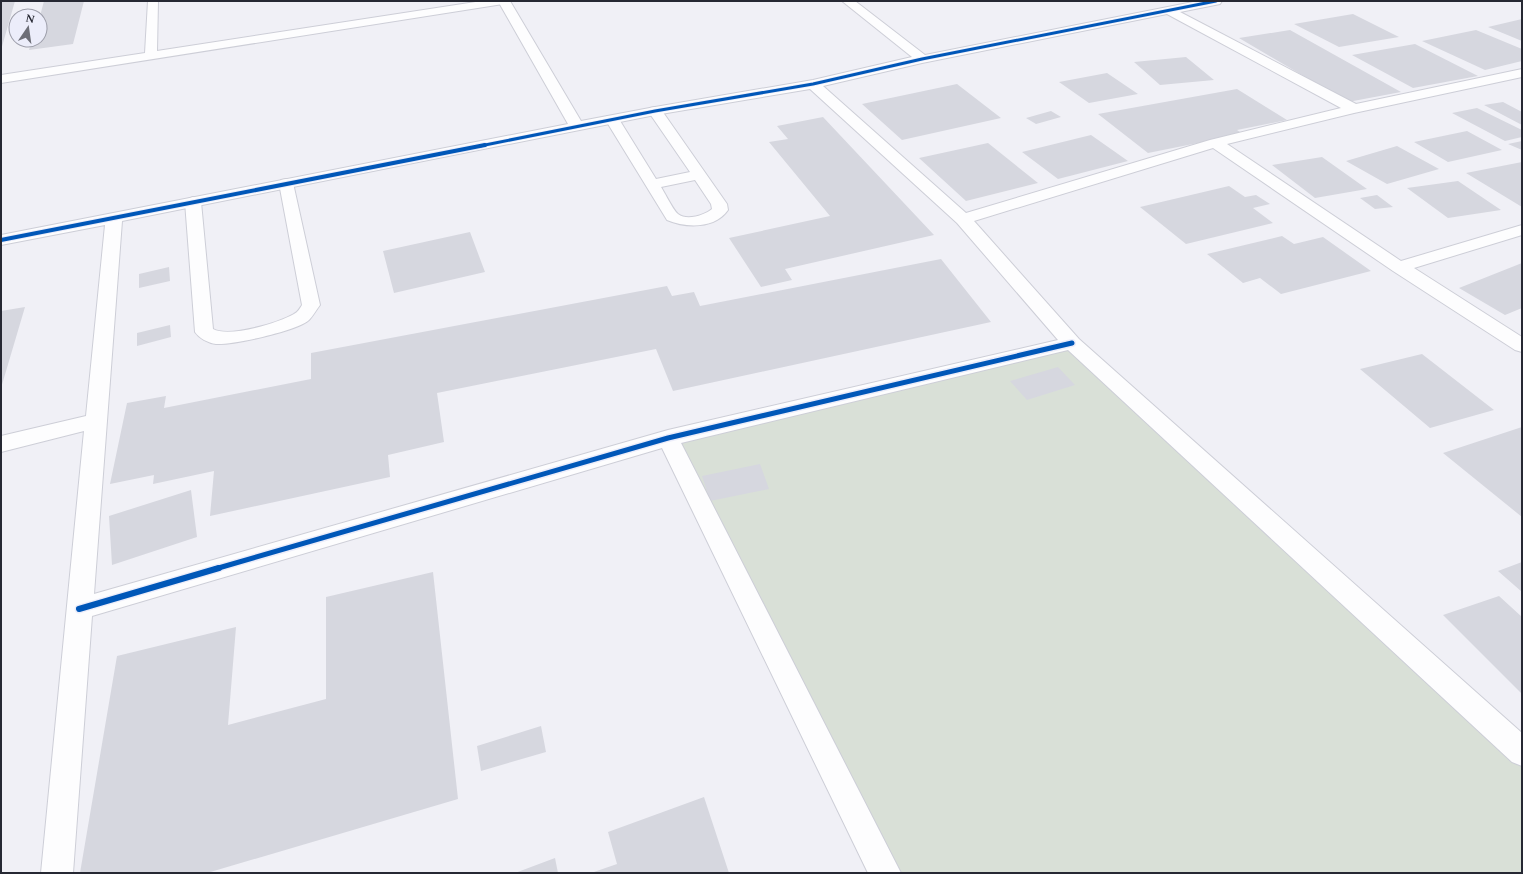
<svg xmlns="http://www.w3.org/2000/svg" width="1523" height="874" viewBox="0 0 1523 874" font-family="Spectral,serif">
<rect width="100%" height="100%" fill="#f0f0f6"/>
<path fill="#d9e0d7" d="M 1072,343 L 1522,752 L 1522,873 L 885,873 L 675,437 Z"/>
<path fill="#d6d7df" d="M 15,1 L 1,50 L 1,2 Z
M 44,1 L 84,1 L 73,44 L 29,50 L 32,40 L 40,40 L 40,16 Z
M 1353,14 L 1399,37 L 1339,47 L 1294,24 Z
M 1522,19 L 1522,41 L 1488,27 Z
M 1290,30 L 1401,92 L 1348,102 L 1239,38 Z
M 1476,30 L 1522,49 L 1522,61 L 1485,70 L 1422,41 Z
M 1415,44 L 1478,76 L 1413,88 L 1352,55 Z
M 1186,57 L 1214,80 L 1160,85 L 1134,62 Z
M 1107,73 L 1138,94 L 1089,103 L 1059,82 Z
M 957,84 L 1001,118 L 902,140 L 862,104 Z
M 1237,89 L 1287,120 L 1237,130 L 1243,134 L 1148,153 L 1098,114 Z
M 1503,102 L 1522,112 L 1522,125 L 1484,105 Z
M 1477,108 L 1522,130 L 1522,137 L 1505,141 L 1452,113 Z
M 1051,111 L 1061,117 L 1036,124 L 1026,118 Z
M 823,117 L 934,235 L 785,269 L 792,280 L 761,287 L 729,238 L 830,216 L 769,142 L 788,139 L 777,126 Z
M 1467,131 L 1502,150 L 1448,162 L 1414,142 Z
M 1091,135 L 1128,161 L 1058,179 L 1022,152 Z
M 1522,141 L 1522,150 L 1508,144 Z
M 988,143 L 1038,183 L 966,201 L 919,158 Z
M 1397,146 L 1439,169 L 1387,184 L 1346,161 Z
M 1322,157 L 1367,189 L 1315,198 L 1272,165 Z
M 1522,162 L 1522,207 L 1466,173 Z
M 1458,181 L 1501,210 L 1448,218 L 1407,188 Z
M 1229,186 L 1245,197 L 1256,195 L 1270,204 L 1253,208 L 1273,223 L 1186,244 L 1140,207 Z
M 1377,195 L 1393,207 L 1375,209 L 1360,198 Z
M 470,232 L 485,272 L 394,293 L 383,251 Z
M 1282,236 L 1294,244 L 1323,237 L 1371,271 L 1281,294 L 1260,278 L 1243,283 L 1207,254 Z
M 941,259 L 991,322 L 673,391 L 656,349 L 437,393 L 444,442 L 388,455 L 390,477 L 210,516 L 214,471 L 153,484 L 154,475 L 110,484 L 127,403 L 166,396 L 164,408 L 311,379 L 311,353 L 667,286 L 672,296 L 694,292 L 700,306 Z
M 1522,263 L 1522,308 L 1505,315 L 1459,288 Z
M 169,267 L 170,281 L 139,288 L 139,274 Z
M 25,307 L 1,388 L 1,311 Z
M 170,325 L 171,337 L 137,346 L 137,333 Z
M 1422,354 L 1494,410 L 1430,428 L 1360,369 Z
M 1058,367 L 1075,385 L 1027,400 L 1010,381 Z
M 1522,427 L 1522,517 L 1443,453 Z
M 760,464 L 769,489 L 710,501 L 702,476 Z
M 191,490 L 197,537 L 112,565 L 109,516 Z
M 1522,562 L 1522,592 L 1498,571 Z
M 433,572 L 458,799 L 207,873 L 80,873 L 117,656 L 236,627 L 228,725 L 326,699 L 326,597 Z
M 1499,596 L 1522,617 L 1522,694 L 1443,615 Z
M 541,726 L 546,752 L 481,771 L 477,746 Z
M 704,797 L 729,873 L 591,873 L 617,864 L 608,832 Z
M 555,858 L 558,873 L 515,873 Z"/>
<g fill="none" stroke-linecap="round" stroke-linejoin="round">
<g stroke="#cdced7" stroke-width="2">
<path id="service" d="M 148,1 L 158,1 L 157,51 L 482,1 L 508,1 L 503,4 L 1,83 L 1,75 L 145,53 Z
M 655,107 L 660,108 L 727,204 L 728,210 C 715,229 686,228 667,220 L 605,119 L 607,116 L 617,116 L 656,179 L 690,172 L 648,111 L 650,108 ZM 695,180 L 711,204 L 712,209 C 705,215 687,221 678,214 C 673,210 665,193 661,187 Z
M 286,179 L 291,180 L 293,183 L 320,305 C 316,310 313,316 309,320 C 297,331 233,345 216,344 C 208,343 199,338 195,332 L 185,202 L 188,199 L 193,197 L 198,199 L 201,202 L 213,329 C 229,338 278,323 294,314 C 298,312 300,308 302,305 L 279,183 L 281,180 Z"/>
</g>
<g stroke="#cdced7" stroke-width="2">
<path id="minor" d="M 498,1 L 510,1 L 581,121 L 655,107 L 813,80 L 912,57 L 842,1 L 855,1 L 925,55 L 1198,1 L 1222,1 L 1220,4 L 1180,12 L 1356,104 L 1522,69 L 1522,77 L 1354,113 L 1227,144 L 1401,261 L 1522,225 L 1522,235 L 1414,268 L 1522,337 L 1522,352 L 1515,350 L 1393,271 L 1213,148 L 974,221 L 1079,339 L 1522,733 L 1522,766 L 1512,762 L 1068,350 L 681,443 L 901,873 L 868,873 L 662,448 L 92,616 L 73,873 L 41,873 L 84,431 L 1,452 L 1,436 L 86,416 L 105,225 L 1,245 L 1,235 L 568,124 ZM 1167,14 L 1341,108 L 1210,140 L 966,213 L 823,86 L 922,63 ZM 810,89 L 957,223 L 1058,340 L 668,430 L 94,594 L 122,221 L 655,115 Z"/>
</g>
<use href="#service" fill="#fdfdfe" fill-rule="evenodd"/>
<use href="#minor" fill="#fdfdfe" fill-rule="evenodd"/>
<g stroke="#ecedfa" stroke-width="4.5">
<path id="cycleway-far3" d="M 480,146 L 655,111 L 813,84 L 922,59 L 1216,1"/>
</g>
<g stroke="#ecedfa" stroke-width="6">
<path id="cycleway-far2" d="M 1,240 L 485,145"/>
</g>
<g stroke="#ecedfa" stroke-width="8">
<path id="cycleway-far1" d="M 215,569 L 668,438 L 1072,343"/>
</g>
<g stroke="#ecedfa" stroke-width="9">
<path id="cycleway" d="M 79,609 L 219,568"/>
</g>
<use href="#cycleway-far3" stroke="#0057b8" stroke-width="3"/>
<use href="#cycleway-far2" stroke="#0057b8" stroke-width="4"/>
<use href="#cycleway-far1" stroke="#0057b8" stroke-width="5"/>
<use href="#cycleway" stroke="#0057b8" stroke-width="6"/>
</g>
<rect width="1523" height="874" fill="none" stroke="#262833" stroke-width="4"/>
<g transform="translate(28 28) rotate(13)"><circle r="19" fill="#ecedfa" stroke="#9d9eaa"/>
<path d="M0-3L7 15L0 10L-7 15Z" fill="#6d6e77"/>
<text y="-6" font-size="11" font-weight="bold" text-anchor="middle" fill="#262833">N</text>
</g>
</svg>
